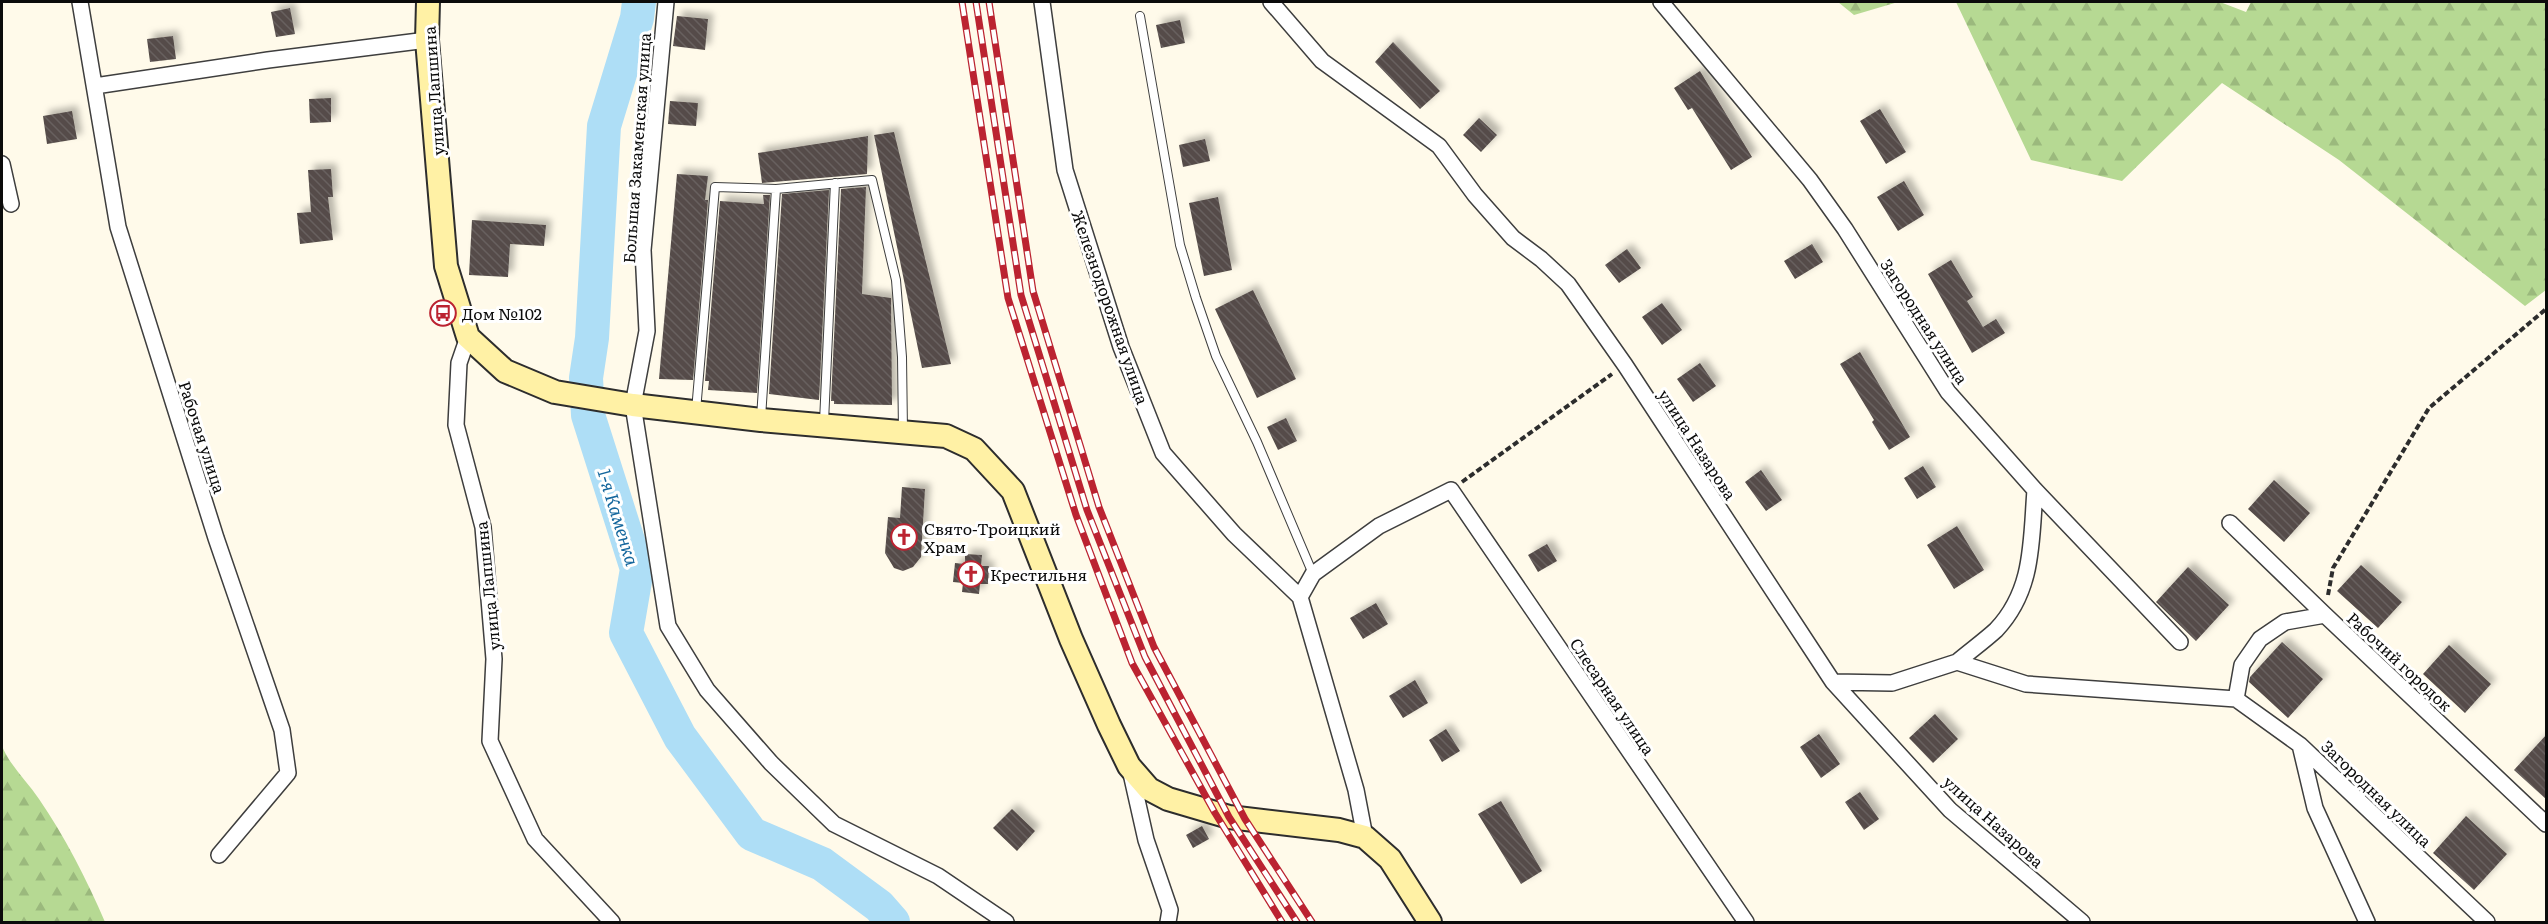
<svg xmlns="http://www.w3.org/2000/svg" width="2548" height="924" viewBox="0 0 2548 924" font-family="Literata,serif">
<defs>
<pattern id="forest-firs" width="22" height="20" patternUnits="userSpaceOnUse" patternTransform="scale(1.5)"><rect width="22" height="20" fill="#b6d993"/><path d="M5 1l3.5 6h-7zM16 11l3.5 6h-7z" fill="#9bb97d"/></pattern>
<pattern id="building-back-hatch" width="6" height="6" patternUnits="userSpaceOnUse" patternTransform="scale(1.5)"><rect width="6" height="6" fill="#544c48"/><path d="M-1 5l2 2M0 0l6 6M5-1l2 2" fill="none" stroke="#68615e"/></pattern>
<filter id="shadow"><feDropShadow dx="5.5" dy="-5.5" stdDeviation="3" flood-color="#0004"/></filter>
</defs>
<rect width="100%" height="100%" fill="#fffaea"/>
<path fill="url(#forest-firs)" d="M 1838,2 L 1898,2 L 1854,15 Z
M 1956,2 L 2220,2 L 2246,12 L 2251,2 L 2546,2 L 2546,290 L 2525,306 L 2339,160 L 2222,83 L 2122,181 L 2031,160 Z
M 2,746 C 10,766 27,781 39,799 C 65,837 87,880 105,922 L 2,922 Z"/>
<g fill="none" stroke-linecap="round" stroke-linejoin="round">
<path stroke="#aedef6" stroke-width="34" d="M 639,2 L 637,18 L 604,126 L 592,338 L 586,378 L 588,415 L 637,569 L 626,633 L 680,737 L 752,834 L 822,864 L 879,906 L 893,922"/>
</g>
<path fill="url(#building-back-hatch)" filter="url(#shadow)" d="M 290,8 L 295,34 L 276,37 L 271,12 Z
M 677,16 L 708,19 L 705,50 L 673,46 Z
M 1180,20 L 1185,43 L 1161,48 L 1156,25 Z
M 173,36 L 176,59 L 150,62 L 147,39 Z
M 1393,42 L 1440,91 L 1420,109 L 1375,62 Z
M 1700,71 L 1752,157 L 1731,170 L 1692,108 L 1688,110 L 1674,88 Z
M 331,98 L 331,122 L 310,123 L 309,99 Z
M 670,101 L 698,103 L 696,126 L 668,124 Z
M 1880,109 L 1906,152 L 1886,164 L 1860,121 Z
M 72,111 L 77,139 L 47,144 L 43,116 Z
M 1479,118 L 1497,135 L 1481,152 L 1463,135 Z
M 894,132 L 951,364 L 922,368 L 874,135 Z
M 868,136 L 867,174 L 762,183 L 758,153 Z
M 1205,139 L 1210,161 L 1183,167 L 1179,145 Z
M 331,169 L 333,197 L 328,197 L 333,240 L 300,244 L 297,213 L 311,212 L 308,170 Z
M 677,174 L 708,176 L 705,200 L 708,200 L 693,380 L 659,379 Z
M 1904,181 L 1924,215 L 1898,231 L 1877,197 Z
M 866,187 L 862,294 L 891,298 L 892,405 L 834,404 L 834,401 L 831,401 L 841,189 Z
M 829,190 L 819,400 L 769,394 L 782,194 Z
M 763,195 L 770,195 L 757,393 L 708,390 L 709,381 L 705,381 L 720,201 L 764,204 Z
M 1218,197 L 1232,270 L 1204,276 L 1189,203 Z
M 472,220 L 546,225 L 544,246 L 510,244 L 508,277 L 469,275 Z
M 1812,244 L 1823,262 L 1795,279 L 1784,261 Z
M 1627,249 L 1641,268 L 1619,283 L 1605,265 Z
M 1951,260 L 1973,297 L 1967,301 L 1983,327 L 1996,319 L 2005,333 L 1972,353 L 1928,274 Z
M 1253,290 L 1296,379 L 1257,398 L 1215,309 Z
M 1662,303 L 1682,330 L 1662,345 L 1642,317 Z
M 1860,352 L 1910,437 L 1889,450 L 1872,422 L 1874,420 L 1840,364 Z
M 1700,363 L 1716,386 L 1693,402 L 1677,379 Z
M 1286,418 L 1297,441 L 1278,450 L 1267,427 Z
M 1923,466 L 1936,487 L 1917,499 L 1904,478 Z
M 1761,470 L 1782,500 L 1766,511 L 1745,482 Z
M 2274,480 L 2310,513 L 2284,542 L 2248,509 Z
M 902,487 L 925,489 L 921,557 L 913,567 L 903,571 L 894,568 L 885,553 L 888,517 L 900,518 Z
M 1957,526 L 1984,570 L 1954,589 L 1927,545 Z
M 1547,544 L 1557,561 L 1538,572 L 1528,555 Z
M 965,554 L 982,555 L 981,566 L 989,566 L 988,584 L 980,584 L 979,594 L 962,592 L 963,583 L 953,582 L 955,563 L 965,564 Z
M 2361,565 L 2402,602 L 2378,628 L 2337,591 Z
M 2188,567 L 2229,605 L 2196,641 L 2156,602 Z
M 1376,603 L 1388,624 L 1363,639 L 1350,618 Z
M 2282,642 L 2323,679 L 2288,718 L 2249,682 L 2250,677 Z
M 2449,645 L 2491,684 L 2465,713 L 2423,674 Z
M 1415,680 L 1428,703 L 1403,718 L 1389,696 Z
M 1935,714 L 1958,739 L 1933,763 L 1909,738 Z
M 1446,729 L 1460,751 L 1442,762 L 1429,740 Z
M 1819,734 L 1840,764 L 1821,778 L 1800,747 Z
M 2547,734 L 2547,800 L 2514,770 Z
M 1860,792 L 1879,819 L 1864,830 L 1845,802 Z
M 1501,801 L 1542,871 L 1521,884 L 1478,814 Z
M 1012,809 L 1035,831 L 1017,851 L 993,828 Z
M 2466,816 L 2507,854 L 2474,890 L 2433,853 Z
M 1202,826 L 1209,839 L 1193,848 L 1186,835 Z"/>
<g fill="none" stroke-linecap="round" stroke-linejoin="round">
<g stroke="#3e3e3e" stroke-width="10">
<path id="lane" d="M 1140,16 L 1180,245 L 1196,298 L 1216,356 L 1257,442 L 1313,574
M 696,411 L 715,187 L 776,189 L 872,180 L 896,280 L 902,357 L 903,431
M 761,418 L 776,189
M 824,422 L 835,183"/>
</g>
<g stroke="#3e3e3e" stroke-width="18">
<path id="street" d="M 80,2 L 118,227 L 216,538 L 282,730 L 288,773 L 219,855
M 666,2 L 643,250 L 647,331 L 633,405 L 668,626 L 707,690 L 771,763 L 834,824 L 938,876 L 1006,922
M 1042,2 L 1065,170 L 1121,347 L 1163,453 L 1234,534 L 1300,597 L 1356,790 L 1365,837
M 1271,2 L 1322,61 L 1439,146 L 1475,195 L 1513,238 L 1541,259 L 1568,284 L 1625,365 L 1833,682 L 1950,810 L 2082,922
M 1661,2 L 1810,180 L 1845,229 L 1948,392 L 2035,490 L 2180,642
M 95,86 L 268,60 L 427,40
M 2,164 L 11,204
M 468,337 L 459,363 L 456,425 L 483,527 L 494,659 L 490,741 L 535,839 L 612,922
M 2230,523 L 2325,615 L 2546,824
M 1300,597 L 1313,574 L 1379,526 L 1451,490 L 1746,922
M 1957,662 C 1970,651 1984,641 1996,630 C 2034,590 2031,541 2035,490
M 1833,682 L 1892,683 L 1957,662 L 2026,684 L 2236,699 L 2242,665 L 2260,639 L 2285,622 L 2325,615
M 2236,699 L 2300,745 L 2487,922
M 2300,745 L 2315,808 L 2367,922
M 1130,769 L 1146,840 L 1170,910 L 1168,922"/>
</g>
<g stroke="#2d2d2d" stroke-width="26">
<path id="secondary" d="M 428,2 L 427,40 L 446,266 L 468,337 L 505,371 L 555,392 L 633,405 L 761,420 L 946,436 L 974,449 L 1013,491 L 1071,639 L 1109,725 L 1129,766 L 1149,789 L 1168,799 L 1229,817 L 1339,830 L 1365,837 L 1390,859 L 1430,922"/>
</g>
<path stroke="#2d2d2d" stroke-width="4" stroke-dasharray="6 3" stroke-linecap="butt" d="M 1462,482 L 1612,374
M 2328,595 L 2333,568 L 2429,408 L 2546,309"/>
<use href="#lane" stroke="#fff" stroke-width="8"/>
<use href="#street" stroke="#fff" stroke-width="15"/>
<use href="#secondary" stroke="#fff1a5" stroke-width="22"/>
<g stroke="#bb2331" stroke-width="7">
<path id="rail" d="M 962,2 L 1008,298 L 1076,515 L 1132,663 L 1215,813 L 1282,922
M 976,2 L 1021,295 L 1087,510 L 1145,657 L 1229,817 L 1297,922
M 989,2 L 1033,291 L 1099,507 L 1154,647 L 1245,819 L 1312,922"/>
</g>
<use href="#rail" stroke="#fff" stroke-width="4.5" stroke-dasharray="14" stroke-linecap="butt"/>
</g>
<defs>
<g id="bus-ring" transform="scale(1.35)"><circle r="9.5" fill="#fff" stroke="#bb2331" stroke-width="1.5"/><path d="M-5-6H5V4H4V6H2V4H-2V6H-4V4H-5ZM-3.5-4V0h7V-4ZM-3.5 1.2v1.5H-2V1.2ZM2 1.2v1.5H3.5V1.2Z" fill="#bb2331"/></g>
<g id="church-ring" transform="scale(1.35)"><circle r="9.5" fill="#fff" stroke="#bb2331" stroke-width="1.5"/><path d="M-1.2-6h2.4v3.5h3.3v2.4h-3.3V6h-2.4V-.1h-3.3v-2.4h3.3Z" fill="#bb2331"/></g>
</defs>
<g fill-rule="evenodd">
<use href="#bus-ring" x="443" y="313"/>
<use href="#church-ring" x="904" y="537"/>
<use href="#church-ring" x="971" y="574"/>
</g>
<g text-anchor="middle" dominant-baseline="central" stroke-width="6" stroke-linejoin="round" paint-order="stroke">
<g font-size="16" fill="#0b0b0b" stroke="#fff">
<text transform="translate(433 91) rotate(-94)">улица Лапшина</text>
<text transform="translate(636 148) rotate(-86)">Большая Закаменская улица</text>
<text transform="translate(1111 307) rotate(71)">Железнодорожная улица</text>
<text transform="translate(1925 321) rotate(57)">Загородная улица</text>
<text transform="translate(203 437) rotate(72)">Рабочая улица</text>
<text transform="translate(1698 444) rotate(57)">улица Назарова</text>
<text transform="translate(487 586) rotate(-96)">улица Лапшина</text>
<text transform="translate(2400 661) rotate(43)">Рабочий городок</text>
<text transform="translate(1613 696) rotate(56)">Слесарная улица</text>
<text transform="translate(2377 793) rotate(44)">Загородная улица</text>
<text transform="translate(1994 821) rotate(42)">улица Назарова</text>
</g>
<g font-size="16" fill="#0b0b0b" stroke="#fff" text-anchor="start">
<text x="462" y="313">Дом №102</text>
<text x="924" y="528">Свято-Троицкий<tspan x="924" dy="18">Храм</tspan></text>
<text x="990" y="574">Крестильня</text>
</g>
<g font-size="18" font-style="italic" fill="#15679d" stroke="#fff">
<text transform="translate(619 517) rotate(73)">1-я Каменка</text>
</g>
</g>
<rect width="2548" height="924" fill="none" stroke="#0b0b0b" stroke-width="6"/>
</svg>
